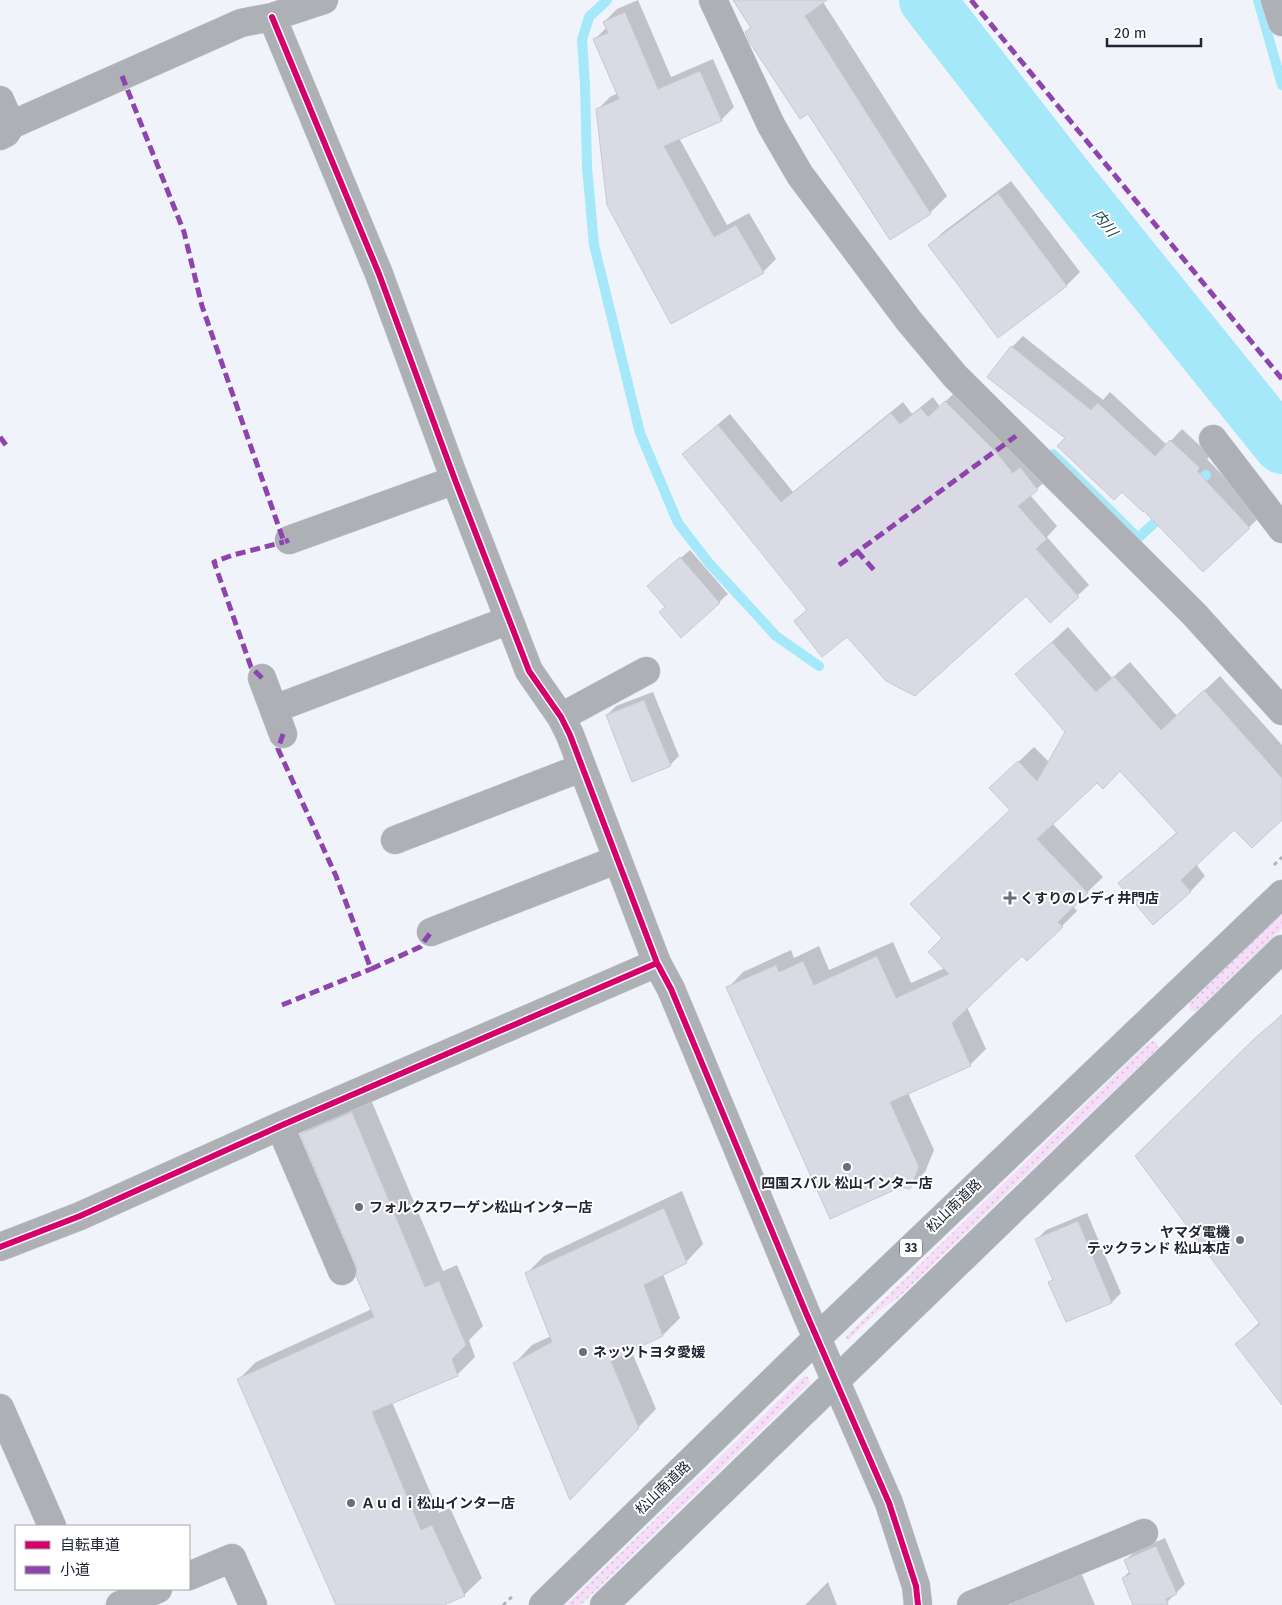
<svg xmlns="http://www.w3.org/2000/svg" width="1282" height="1605" viewBox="0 0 1282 1605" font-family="'Fira Sans','Noto Sans JP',sans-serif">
<defs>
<pattern id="grass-dots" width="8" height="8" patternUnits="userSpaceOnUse" patternTransform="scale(1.25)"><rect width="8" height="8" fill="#f5dff8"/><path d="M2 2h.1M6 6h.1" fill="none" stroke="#d2bfd5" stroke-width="1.8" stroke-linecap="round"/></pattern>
</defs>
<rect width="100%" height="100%" fill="#f1f3fb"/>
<path fill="url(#grass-dots)" d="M 1282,914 L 1282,929 L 1199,1009 L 1194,1012 L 1190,1009 L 1189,1002 Z
M 1152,1041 L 1157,1042 L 1158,1048 L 898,1298 L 880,1310 L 848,1340 L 845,1337 L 1143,1048 Z
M 804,1376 L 808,1377 L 810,1383 L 581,1605 L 566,1605 Z"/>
<path fill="#0003" d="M 638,0 L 671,77 L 713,59 L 734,107 L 721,120 L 679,138 L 727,225 L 749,213 L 776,259 L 763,272 L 672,322 L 597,110 L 610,97 L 618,93 L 595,39 L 607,27 L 604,22 L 617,9 Z
M 735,0 L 825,0 L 823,2 L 947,196 L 930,213 L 890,239 L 808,112 L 746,32 L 752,26 Z
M 1011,181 L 1080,272 L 1067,285 L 998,337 L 929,246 L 943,232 Z
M 1023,336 L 1103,400 L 1110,392 L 1167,445 L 1182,429 L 1211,456 L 1207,459 L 1261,516 L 1203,570 L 1144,509 L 1066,438 L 1012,347 Z
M 957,390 L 1049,478 L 1030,495 L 1057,526 L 1047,537 L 1089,585 L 1050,621 L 1026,594 L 847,635 L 795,621 L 808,609 L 683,454 L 730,414 L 793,492 L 903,402 L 912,414 L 933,397 L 940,407 Z
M 690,550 L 728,594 L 682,636 L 666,607 L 658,578 Z
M 1068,627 L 1112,678 L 1130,662 L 1177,716 L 1220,676 L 1282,745 L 1282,818 L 1234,828 L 1196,864 L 1205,876 L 1190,892 L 1120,883 L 1177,832 L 1120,770 L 1097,781 L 1052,823 L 1103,877 L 1073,906 L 1077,911 L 1062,926 L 1022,954 L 967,1007 L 986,1049 L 970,1065 L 908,1093 L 934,1150 L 925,1172 L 909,1187 L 728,988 L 743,972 L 791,950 L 794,958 L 819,946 L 829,970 L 893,942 L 911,983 L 945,968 L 944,938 L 1011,809 L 1007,773 L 1034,747 L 1049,762 L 1066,732 L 1017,674 Z
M 653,692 L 679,756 L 670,765 L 607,715 L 616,706 Z
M 1282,1014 L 1282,1401 L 1236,1344 L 1260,1322 L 1137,1157 Z
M 369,1095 L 443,1271 L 457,1265 L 483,1326 L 469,1340 L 475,1357 L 457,1375 L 392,1402 L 439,1513 L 450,1508 L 482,1578 L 464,1595 L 441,1605 L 337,1605 L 239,1379 L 256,1362 L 372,1309 L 358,1265 L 302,1134 L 319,1117 Z
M 682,1191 L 703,1244 L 686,1262 L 663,1274 L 680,1318 L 663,1335 L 631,1350 L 656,1409 L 588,1480 L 515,1363 L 532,1345 L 551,1336 L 527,1273 L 544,1256 Z
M 1087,1213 L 1121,1293 L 1112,1302 L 1066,1321 L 1050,1282 L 1054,1278 L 1037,1239 L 1046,1230 Z
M 1165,1538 L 1185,1584 L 1164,1605 L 1135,1605 L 1123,1578 L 1130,1571 L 1126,1560 L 1135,1551 Z
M 1080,1570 L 1095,1605 L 1010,1605 L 1014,1601 Z
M 828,1582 L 837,1605 L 805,1605 Z"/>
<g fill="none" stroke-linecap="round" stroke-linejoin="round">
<path stroke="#a5e8fa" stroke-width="10" d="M 607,0 L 589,17 L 582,40 L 585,85 L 587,167 L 594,245 L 640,433 L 678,523 L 709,563 L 776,636 L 819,666
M 1258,0 L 1282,85
M 1053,454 L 1138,538 L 1165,513
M 1194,486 L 1206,475"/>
<path stroke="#a5e8fa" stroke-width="56" d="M 927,0 L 1064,176 L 1282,446"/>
</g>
<path fill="#d9dae3" stroke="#c9c8d2" d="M 733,0 L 827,0 L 805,16 L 931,214 L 890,240 L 808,114 L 800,119 L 750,43 L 745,32 L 751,28 Z
M 625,12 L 658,89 L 700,71 L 722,121 L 664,146 L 714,237 L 736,225 L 764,273 L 671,324 L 607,205 L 596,109 L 619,99 L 593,39 L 608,33 L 603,22 Z
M 998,193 L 1067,286 L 998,338 L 928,245 Z
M 1011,346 L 1091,410 L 1098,403 L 1155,456 L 1170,440 L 1200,468 L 1197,471 L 1250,528 L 1203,572 L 1144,511 L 1143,512 L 1122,492 L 1114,500 L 1057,446 L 1065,438 L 987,377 Z
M 945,401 L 997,453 L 1013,473 L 1020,467 L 1038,490 L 1018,506 L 1047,539 L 1036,549 L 1079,597 L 1050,623 L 1026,596 L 915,696 L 886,681 L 847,637 L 822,657 L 794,621 L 807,610 L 682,454 L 718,425 L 781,502 L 891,413 L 900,424 L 921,408 L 928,417 Z
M 680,557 L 720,603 L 681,638 L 659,612 L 665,607 L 647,586 Z
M 1052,642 L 1096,692 L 1114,676 L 1161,730 L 1204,690 L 1282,778 L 1282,820 L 1252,848 L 1234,830 L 1181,880 L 1191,892 L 1153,925 L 1118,883 L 1177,833 L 1120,771 L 1103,789 L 1097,783 L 1037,839 L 1088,893 L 1058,922 L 1063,927 L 1027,961 L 1022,956 L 952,1023 L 971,1066 L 890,1102 L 919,1167 L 910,1189 L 901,1187 L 830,1219 L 726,987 L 776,965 L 779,972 L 803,961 L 814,985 L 877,956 L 896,998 L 949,974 L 928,952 L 942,938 L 910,904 L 1010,810 L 989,788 L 1018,761 L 1037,781 L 1065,732 L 1015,674 Z
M 644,700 L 671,766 L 632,782 L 606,715 Z
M 1282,1015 L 1282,1405 L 1235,1344 L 1260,1324 L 1135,1156 L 1254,1039 Z
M 352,1112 L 425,1287 L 439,1281 L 466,1345 L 452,1359 L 458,1376 L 372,1412 L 421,1530 L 432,1525 L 465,1596 L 444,1605 L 336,1605 L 237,1379 L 374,1317 L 356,1276 L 356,1265 L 300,1134 Z
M 664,1208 L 687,1263 L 644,1285 L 663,1336 L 611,1361 L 639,1428 L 570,1500 L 513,1363 L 552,1342 L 525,1273 Z
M 1078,1221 L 1112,1303 L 1066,1322 L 1048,1282 L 1053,1280 L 1035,1239 Z
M 1156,1546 L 1177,1594 L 1166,1599 L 1168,1605 L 1133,1605 L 1122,1578 L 1130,1574 L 1124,1560 Z"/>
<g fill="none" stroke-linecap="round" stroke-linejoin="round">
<g stroke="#cdcfd6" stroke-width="29">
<path id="street" d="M 713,0 L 771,125 L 800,175 L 909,321 L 955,376 L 1194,614 L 1282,711
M 1275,0 L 1282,22
M 272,17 L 379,274 L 455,480 L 529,671 L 561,717 L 570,735 L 657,963
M 0,100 L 11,125
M 0,136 L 6,133 L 11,125 L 241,23 L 272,17 L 324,0
M 1213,439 L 1282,529
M 289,540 L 455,480
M 262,678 L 283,734
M 274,709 L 509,620
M 561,717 L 646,671
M 395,840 L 581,768
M 431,932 L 616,860
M 280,1126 L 342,1271
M 0,1247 L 80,1216 L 280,1126 L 657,963 L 671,989 L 806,1313 L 889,1503 L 916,1586 L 918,1605
M 0,1408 L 52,1526
M 189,1576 L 232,1558 L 253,1605
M 120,1605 L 158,1589
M 971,1605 L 1144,1533"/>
</g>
<g stroke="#cdcfd6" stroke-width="29">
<path id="highway" d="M 543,1605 L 817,1338 L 1282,894
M 604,1605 L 1282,949"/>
</g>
<path stroke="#b0b3b9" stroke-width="3" stroke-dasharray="4 4" stroke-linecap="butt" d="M 1274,865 L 1282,857
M 503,1605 L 514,1595"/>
<use href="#street" stroke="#adb1b5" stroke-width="28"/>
<use href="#highway" stroke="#aaafb5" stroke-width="28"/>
<path stroke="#8e44ad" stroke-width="5" stroke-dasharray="10 5" stroke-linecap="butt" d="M 971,0 L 1282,379
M 122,76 L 184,232 L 202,306 L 284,542 L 289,540
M 0,437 L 8,448
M 857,551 L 874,570
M 839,565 L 1016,436
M 262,678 L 251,667 L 214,562 L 233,555 L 284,542
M 283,734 L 278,749 L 336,876 L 371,969 L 420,947 L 431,932
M 282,1005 L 371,969"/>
<g stroke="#fff" stroke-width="9">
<path id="cycleway" d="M 272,17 L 379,274 L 455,480 L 529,671 L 561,717 L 570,735 L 657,963
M 0,1247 L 80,1216 L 280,1126 L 657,963 L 671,989 L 806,1313 L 889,1503 L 916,1586 L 918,1605"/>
</g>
<use href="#cycleway" stroke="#d6006c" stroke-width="6"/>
</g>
<g fill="#6a6e78" stroke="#fff" stroke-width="2">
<path d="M1007.5 890.5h5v5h5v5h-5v5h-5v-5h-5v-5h5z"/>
<circle cx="847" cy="1167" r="5"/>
<circle cx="359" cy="1207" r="5"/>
<circle cx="1240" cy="1240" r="5"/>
<circle cx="583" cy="1352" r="5"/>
<circle cx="351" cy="1503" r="5"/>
</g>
<g text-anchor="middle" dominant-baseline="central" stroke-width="4" stroke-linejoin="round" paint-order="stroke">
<rect fill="#fff" stroke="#646770" stroke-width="1" x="900" y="1238.5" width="22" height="19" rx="4"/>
<g font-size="12" font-weight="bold" fill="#222632">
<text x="911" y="1248">33</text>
</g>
<g font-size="14" font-weight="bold" fill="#222632" stroke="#fff" text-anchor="start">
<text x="1020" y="898">くすりのレディ井門店</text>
<text x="847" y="1183" text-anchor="middle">四国スバル 松山インター店</text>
<text x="369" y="1207">フォルクスワーゲン松山インター店</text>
<text x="1230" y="1232" text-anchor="end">ヤマダ電機<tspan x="1230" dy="16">テックランド 松山本店</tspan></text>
<text x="593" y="1352">ネッツトヨタ愛媛</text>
<text x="361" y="1503">Ａｕｄｉ松山インター店</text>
</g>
<g font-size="14" fill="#222632" stroke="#fff">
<text transform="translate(954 1206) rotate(-44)">松山南道路</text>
<text transform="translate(663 1488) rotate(-44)">松山南道路</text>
</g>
<g font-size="15" font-style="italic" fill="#19454e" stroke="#fff">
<text transform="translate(1105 223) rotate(52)">内川</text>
</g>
</g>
<rect x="15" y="1525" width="175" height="65" fill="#ffffff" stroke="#a7a8ad"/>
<rect x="25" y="1541" width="25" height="8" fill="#d6006c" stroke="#a7a8ad"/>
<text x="60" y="1550" font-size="15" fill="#222632">自転車道</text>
<rect x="25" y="1566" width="25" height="8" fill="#8e44ad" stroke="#a7a8ad"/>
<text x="60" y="1575" font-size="15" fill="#222632">小道</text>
<path d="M1107 38v8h94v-8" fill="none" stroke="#222632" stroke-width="2.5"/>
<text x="1114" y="38" font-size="15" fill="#222632" stroke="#ffffff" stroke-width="4" paint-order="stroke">20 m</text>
</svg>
